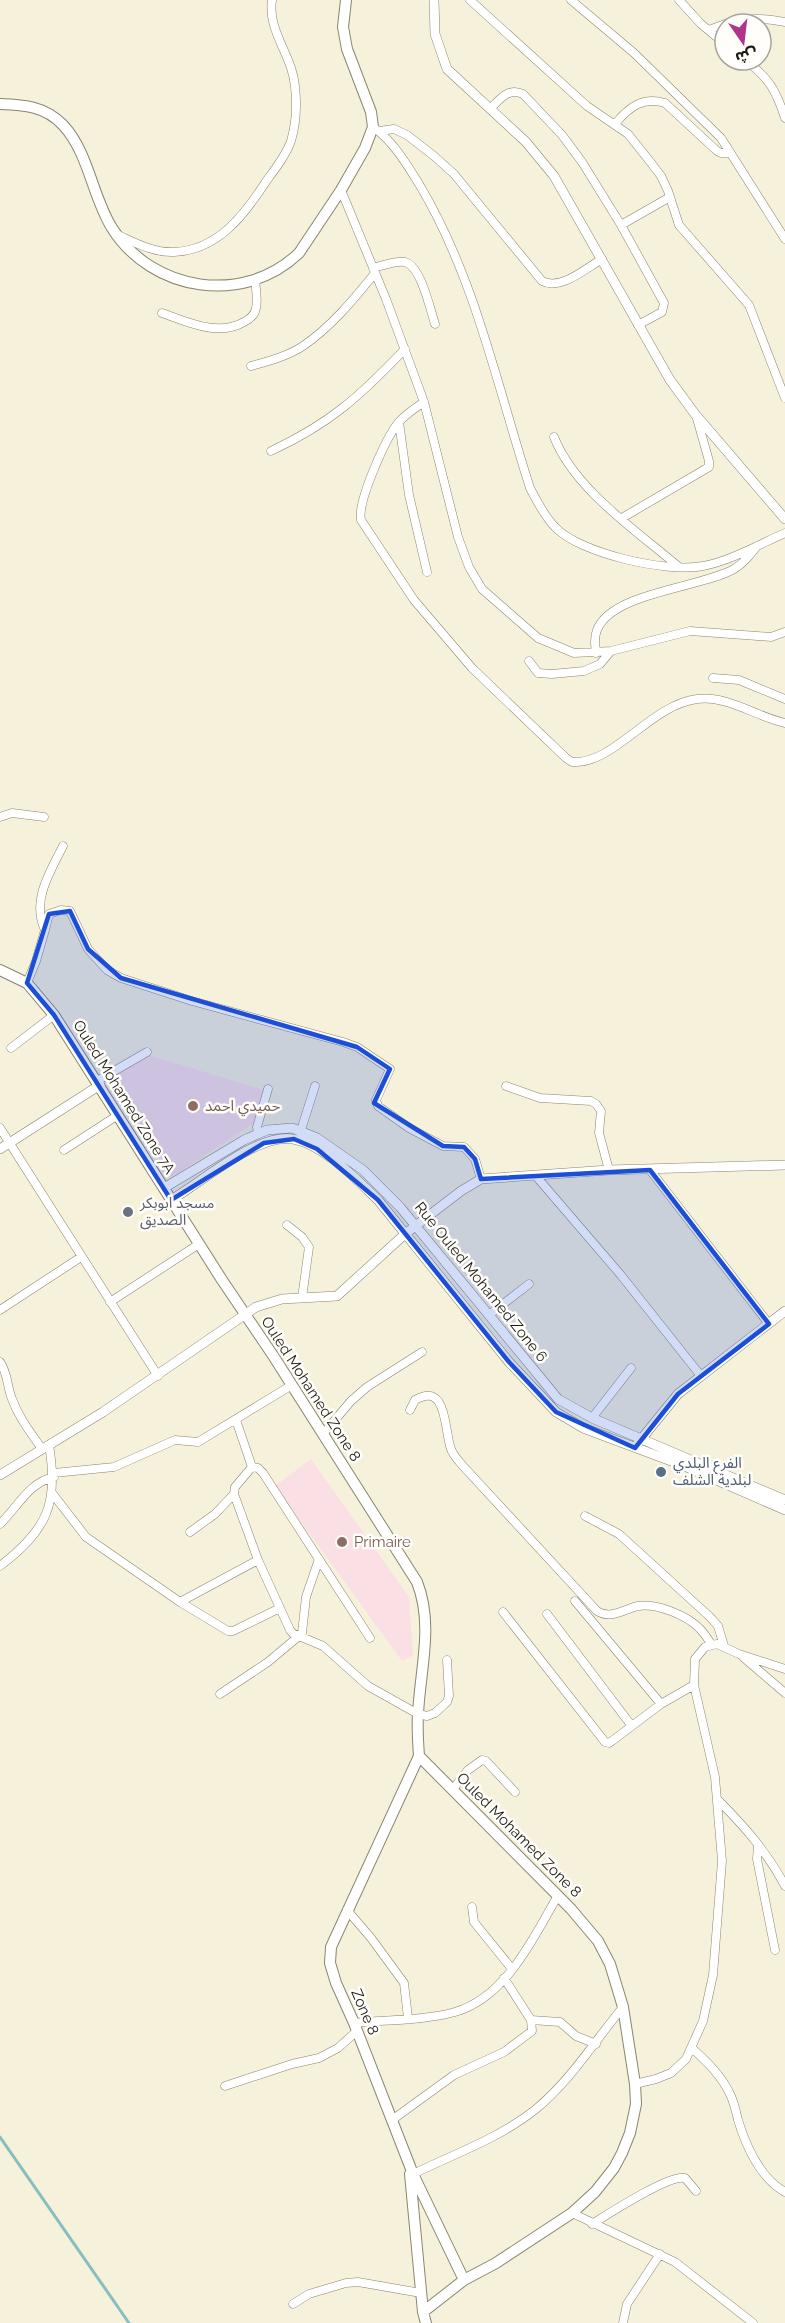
<svg xmlns="http://www.w3.org/2000/svg" width="785" height="2323" viewBox="0 0 785 2323" font-family="Raleway,'Noto Sans Arabic',sans-serif">
<rect width="100%" height="100%" fill="#f6f1da"/>
<path fill="#fadfe4" d="M 149,1055 L 264,1090 L 254,1123 L 172,1177 L 108,1078 Z
M 311,1459 L 409,1597 L 413,1655 L 402,1661 L 275,1486 Z"/>
<g fill="none" stroke-linecap="round" stroke-linejoin="round">
<path stroke="#87bfc1" stroke-width="3" d="M 0,2137 L 129,2323"/>
<g stroke="#898570" stroke-width="9">
<path id="minor" d="M 470,0 L 587,106 L 628,134 L 648,159 L 661,176 L 668,191 L 679,225 L 749,305 L 785,398
M 571,0 L 634,53 L 721,138 L 785,239
M 679,0 L 701,24 L 725,44
M 725,24 C 746,17 764,18 785,22
M 709,30 L 725,24
M 745,60 C 769,78 776,90 785,118
M 490,109 C 500,99 509,87 523,94 L 562,135 L 582,162 L 621,225 L 664,303 L 662,312 L 638,325
M 615,124 C 629,107 643,96 665,103 L 717,151 L 721,153 L 730,153
M 373,127 C 393,141 406,163 419,184 C 475,277 497,386 530,488 C 537,501 544,516 555,527 C 580,554 668,573 703,566 C 730,561 760,544 785,533
M 379,131 L 394,129 L 407,135 L 434,156 L 454,174 L 542,281 C 561,291 586,268 602,259
M 341,190 L 386,299 L 424,402 L 458,537 L 469,567 L 482,589 L 538,638 L 574,653 L 611,651 L 690,631 L 771,637 L 785,632
M 621,225 L 670,197
M 118,235 C 136,243 154,253 174,252 C 219,250 245,214 267,180 C 276,168 286,155 291,141 C 296,124 297,104 295,87 C 293,56 267,31 272,0
M 373,268 C 382,266 396,260 405,262 C 421,266 430,309 435,324
M 162,313 C 188,322 218,337 244,322 C 250,319 255,315 256,308 C 258,300 256,289 255,280
M 251,366 C 269,361 288,356 303,346 C 331,327 354,299 375,273
M 424,402 C 415,408 405,415 398,423 C 386,438 357,502 361,520 L 414,600 L 472,668 L 566,758 L 572,762 C 614,765 650,705 697,699 C 727,695 757,717 785,723
M 399,422 L 409,495 L 427,572
M 554,437 C 575,490 637,531 679,567
M 271,451 C 331,423 360,396 405,349
M 622,518 L 709,467 L 709,461 L 696,415
M 596,653 C 595,645 594,637 597,630 C 612,592 701,588 734,569 C 744,563 750,555 757,546
M 529,661 L 538,673 L 552,674 L 584,671 L 600,664 L 611,651
M 713,678 L 739,680 L 785,699
M 0,817 L 12,813 L 44,817
M 45,930 L 49,914 L 61,910 L 70,911 L 88,949 L 107,970 L 121,978 L 192,1001 L 343,1042 L 357,1047 L 390,1069 L 376,1100 L 378,1106 L 409,1128 L 443,1146 L 464,1147 L 475,1159 L 481,1179
M 27,983 L 36,961 L 45,930 C 31,901 50,872 63,846
M 11,1048 L 54,1015
M 97,1081 L 147,1052
M 506,1086 L 540,1098 L 591,1101 L 596,1104 L 601,1111 L 599,1133 L 609,1170
M 0,1128 L 158,1376
M 301,1130 L 315,1086
M 258,1133 L 257,1127 L 268,1089
M 64,1150 L 118,1115
M 650,1170 L 769,1324
M 535,1175 L 620,1274 L 701,1376
M 287,1225 L 302,1237 L 309,1247 L 302,1298
M 110,1302 L 199,1244
M 0,1310 L 81,1257
M 489,1315 L 529,1284
M 0,1362 C 8,1373 7,1387 12,1399 C 19,1418 31,1433 42,1449
M 410,1410 L 415,1400 C 448,1381 444,1431 451,1449 C 453,1455 458,1460 462,1465 L 597,1611 C 611,1620 624,1609 638,1606 C 656,1603 687,1615 700,1629 C 704,1633 708,1639 711,1644
M 592,1418 L 631,1368
M 236,1420 L 252,1467 L 235,1487 L 234,1494 L 258,1560
M 323,1434 L 351,1401 L 367,1387 L 422,1352
M 252,1467 L 258,1468 L 263,1473 L 370,1638
M 54,1473 L 114,1467 L 175,1440 L 198,1442 L 292,1385
M 52,1493 L 86,1537 L 180,1602 L 258,1560 L 290,1630 L 295,1636 L 302,1633 L 306,1597 L 319,1559
M 585,1516 L 619,1534 L 710,1617 L 718,1626 L 724,1646
M 0,1524 C 17,1508 29,1482 54,1477
M 190,1532 L 215,1514 L 234,1494
M 0,1566 C 47,1530 59,1504 49,1445
M 575,1601 L 661,1704 L 694,1685
M 180,1602 L 228,1631 L 233,1631 L 280,1608
M 503,1612 L 605,1742 L 609,1743 L 612,1741 L 661,1704
M 547,1614 L 631,1725
M 743,1657 L 785,1693
M 220,1694 L 268,1662 L 299,1636 L 323,1646 L 368,1686 L 418,1714 L 427,1716 L 435,1713 L 447,1702 L 449,1696 L 447,1660
M 453,1789 L 468,1770 L 482,1760 L 486,1761 L 515,1792
M 718,1800 C 744,1826 768,1853 785,1886
M 758,1846 L 757,1859 L 775,1950
M 472,1907 L 474,1922 L 512,1969
M 347,1910 L 371,1938 L 404,1983 L 408,2018
M 531,2020 L 560,2022 L 576,2036 L 596,2044
M 354,2023 C 384,2020 428,2020 455,2012 C 506,1997 533,1939 557,1897
M 692,2048 C 707,2062 721,2075 730,2094 C 734,2102 736,2111 738,2120 C 746,2146 760,2178 785,2192
M 635,2084 L 656,2079 L 671,2073 L 686,2059 L 703,2021 L 713,1975 L 722,1861 L 715,1777 L 694,1685 L 695,1659 L 705,1647 L 717,1644 L 739,1654 L 785,1669
M 225,2086 L 292,2064 L 319,2058 L 338,2048 L 357,2031
M 392,2120 L 454,2075 L 504,2052 L 532,2031 L 531,2020 L 504,1978
M 413,2174 C 454,2154 500,2138 536,2109 C 571,2080 594,2042 623,2007
M 572,2213 L 675,2262 L 753,2323
M 592,2224 C 608,2214 670,2174 685,2178 L 696,2191
M 293,2304 L 309,2294 L 346,2283 L 358,2282 L 421,2293
M 623,2323 L 627,2304 L 660,2254"/>
</g>
<g stroke="#898570" stroke-width="10">
<path id="tertiary" d="M 434,0 L 435,34 L 447,69 L 526,142 L 554,176 L 670,380 L 695,414 L 785,519
M 0,1149 L 100,1085
M 164,1188 L 244,1140 L 267,1130 L 292,1128 L 317,1138 L 363,1170 L 400,1207 L 558,1399 L 592,1418 L 785,1500
M 171,1200 C 202,1182 257,1133 293,1139 C 323,1144 357,1180 378,1200 L 509,1362 L 556,1412 L 583,1428 L 682,1465 L 785,1510
M 638,1443 L 678,1394 L 785,1311
M 0,1475 L 103,1412 L 256,1307 L 282,1299 L 337,1296 L 405,1234 L 461,1191 L 481,1179 L 609,1170 L 785,1165"/>
</g>
<g stroke="#898570" stroke-width="12">
<path id="secondary" d="M 0,104 C 24,105 45,106 63,125 C 89,153 92,196 112,228 C 152,292 244,306 299,253 L 341,190 L 365,148 L 373,127 L 371,112 L 347,49 L 343,27 L 346,0
M 0,970 L 27,983 L 54,1015 L 222,1280 L 274,1357 L 417,1582 C 434,1625 420,1670 418,1714 C 417,1728 418,1742 419,1756 L 571,1909 L 598,1941 L 610,1964 L 623,2007 L 635,2084 L 636,2104 L 630,2133 L 622,2153 L 614,2168 L 595,2192 L 572,2213 L 496,2263 L 464,2280 L 423,2312 L 426,2323
M 419,1756 L 331,1947 L 330,1963 L 336,1983 L 354,2023 L 413,2174 L 464,2280
M 410,2174 L 423,2312"/>
</g>
<use href="#minor" stroke="#fff" stroke-width="8"/>
<use href="#tertiary" stroke="#fff" stroke-width="9"/>
<use href="#secondary" stroke="#fff" stroke-width="10"/>
</g>
<path fill="#1d4ed8" fill-opacity="0.2" stroke="#1d4ed8" stroke-width="4.5" stroke-linejoin="round" d="M 70,911 L 88,949 L 121,978 L 357,1047 L 390,1069 L 374,1103 L 443,1146 L 464,1147 L 475,1159 L 481,1179 L 650,1170 L 769,1324 L 678,1394 L 635,1448 L 556,1412 L 509,1362 L 378,1200 L 317,1149 L 294,1139 L 264,1143 L 171,1200 L 54,1015 L 27,983 L 49,914 Z"/>
<g fill="#8d6e63" stroke="#fffefa" stroke-width="2">
<circle cx="193" cy="1106" r="6"/>
<circle cx="342" cy="1542" r="6"/>
</g>
<circle fill="#6b7280" stroke="#fffefa" stroke-width="2" cx="128" cy="1212" r="6"/>
<circle fill="#5c6f8a" stroke="#fffefa" stroke-width="2" cx="661" cy="1472" r="6"/>
<g text-anchor="middle" dominant-baseline="central" stroke-width="5" stroke-linejoin="round" paint-order="stroke">
<g font-size="15" fill="#1e1c14" stroke="#fffefa">
<text transform="translate(124 1097) rotate(58)">Ouled Mohamed Zone 7A</text>
<text transform="translate(481 1282) rotate(51)">Rue Ouled Mohamed Zone 6</text>
<text transform="translate(311 1389) rotate(57)">Ouled Mohamed Zone 8</text>
<text transform="translate(519 1835) rotate(45)">Ouled Mohamed Zone 8</text>
<text transform="translate(365 2012) rotate(67)">Zone 8</text>
</g>
<g font-size="15" fill="#785e54" stroke="#fffefa" text-anchor="start">
<text x="205" y="1106">حميدي احمد</text>
<text x="354" y="1542">Primaire</text>
</g>
<g font-size="15" fill="#5b616d" stroke="#fffefa" text-anchor="start">
<text x="140" y="1203">مسجد ابوبكر<tspan x="140" dy="17">الصديق</tspan></text>
</g>
<g font-size="15" fill="#4e5e75" stroke="#fffefa" text-anchor="start">
<text x="673" y="1463">الفرع البلدي<tspan x="673" dy="17">لبلدية الشلف</tspan></text>
</g>
</g>
<g transform="translate(743 42) rotate(166)"><circle r="28" fill="#fffefa" stroke="#a5a49e" stroke-width="1.5"/>
<path d="M0-4.5L10 22L0 15L-10 22Z" fill="#af3589"/>
<text y="-9" font-size="16" font-weight="bold" text-anchor="middle" fill="#1e1c14">ش</text>
</g>
</svg>
